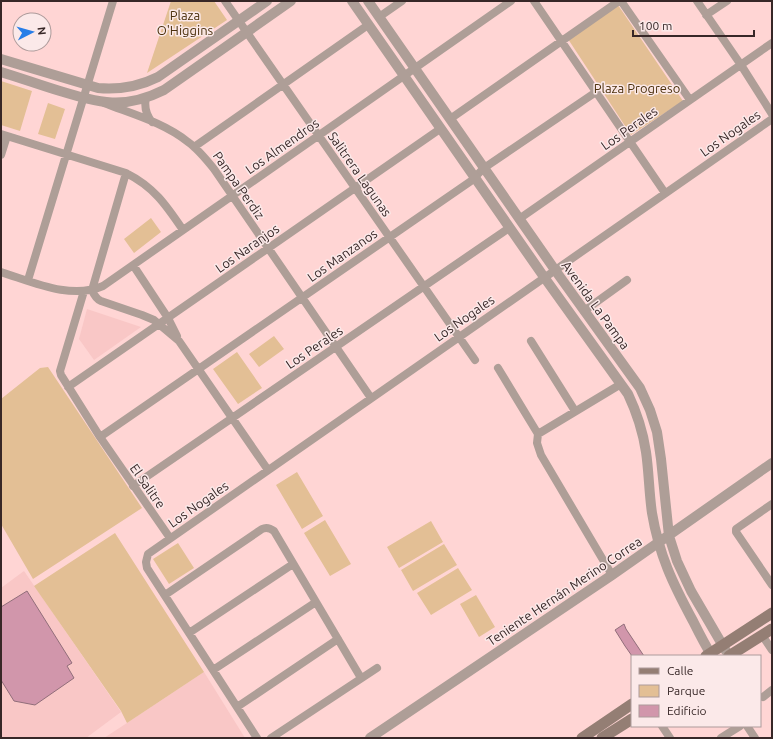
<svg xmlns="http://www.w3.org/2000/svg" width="773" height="739" viewBox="0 0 773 739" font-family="Ubuntu,sans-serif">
<rect width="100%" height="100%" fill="#ffd5d4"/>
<path fill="#f9c7c6" d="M 87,309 L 141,327 L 94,360 L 79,339 Z
M 24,571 L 121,712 L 86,738 L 1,738 L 1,588 Z
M 204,672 L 245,738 L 104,738 L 127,723 Z"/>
<path fill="#e3bf95" d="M 171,1 L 214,1 L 227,20 L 147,73 Z
M 618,5 L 683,101 L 631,135 L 568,39 Z
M 1,81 L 32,91 L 20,131 L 1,125 Z
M 48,103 L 65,109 L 55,139 L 38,134 Z
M 151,218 L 161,232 L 134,253 L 124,239 Z
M 274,336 L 284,349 L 259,367 L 249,354 Z
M 237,352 L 262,388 L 238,404 L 213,369 Z
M 48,367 L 142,508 L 33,579 L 1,524 L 1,399 L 40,368 Z
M 297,472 L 323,516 L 302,529 L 276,485 Z
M 325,520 L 351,564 L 330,576 L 304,533 Z
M 431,521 L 443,542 L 399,568 L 387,547 Z
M 115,533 L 204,672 L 127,723 L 121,711 L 34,586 Z
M 178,543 L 194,568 L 169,584 L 153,559 Z
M 444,544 L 457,565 L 413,591 L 401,570 Z
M 458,568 L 472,590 L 431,615 L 417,593 Z
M 476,595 L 495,627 L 479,637 L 460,604 Z"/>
<path fill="#d196ab" stroke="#916e7a" d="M 27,591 L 72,663 L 67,666 L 74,678 L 35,705 L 14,701 L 1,680 L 1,607 Z
M 624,624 L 626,629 L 644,656 L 632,656 L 625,646 L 615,630 Z"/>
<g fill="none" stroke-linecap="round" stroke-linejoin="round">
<path stroke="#ae9e97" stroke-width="8" d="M 225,1 L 475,360
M 534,1 L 665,193
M 621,1 L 690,100
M 697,1 L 741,65 L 772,114
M 706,15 L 727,1
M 379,17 L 402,1
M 146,97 C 144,107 146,115 152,122
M 104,103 C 132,114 165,123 188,142 C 198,149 206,159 214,169 L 371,398
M 450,119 L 619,1
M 1,134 L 126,173 C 154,187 166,205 183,230
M 194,147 L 368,25
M 1,155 L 7,136
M 126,173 L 92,290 C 94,295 96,299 101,301 L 142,315 L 154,320 L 179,341 L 268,470
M 519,219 L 772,43
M 133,265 L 168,318 L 177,336
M 1,272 C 33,282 71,300 103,286 L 511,1
M 28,280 L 113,1
M 84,291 L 60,371 L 61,375 L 100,437 L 170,538
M 584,311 L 627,280
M 531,341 L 575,411
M 498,368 L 538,434 L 537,443 L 541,455 L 612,575
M 68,387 L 440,129
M 538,434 L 621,384
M 100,437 L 471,181 L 484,168 L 596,92
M 133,486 L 509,228
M 772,504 L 736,529 L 736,532 L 772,585
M 165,595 L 262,529 C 266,527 270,528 274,531 L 361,678
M 189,633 L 293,564
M 762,635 L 772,650
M 213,670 L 316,602
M 763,697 L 772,690
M 237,707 L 338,639
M 662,726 L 670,738
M 747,726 L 755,738
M 257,738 L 147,568 L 146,562 L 148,554 L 772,119
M 271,738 L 377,668
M 721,738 L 740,726"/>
<path stroke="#ae9e97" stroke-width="10" d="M 352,1 L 544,277 L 628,394 C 637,413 643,432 646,452 C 649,472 649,493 652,513 C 659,555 673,584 693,621 C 699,633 705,645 712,656
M 368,1 L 555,270 L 640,388 L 650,410 L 657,432 L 661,459 L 669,536 L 677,561 L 691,591 L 726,651
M 1,59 L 98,88 C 120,90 138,87 158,77 L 267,1
M 1,72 C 21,78 40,85 60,91 C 100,103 124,110 164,90 L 291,1
M 370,738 L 612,575 L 772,463"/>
<path stroke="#947e74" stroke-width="11" d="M 706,656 L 772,613
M 729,656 L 772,629
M 582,738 L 632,704
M 602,738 L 632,719"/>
</g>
<g text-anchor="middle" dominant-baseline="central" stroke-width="3" stroke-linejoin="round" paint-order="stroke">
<g font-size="13" fill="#4c310d" stroke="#fbe9e9">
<text x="185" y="15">Plaza<tspan x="185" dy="15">O'Higgins</tspan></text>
<text x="637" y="88">Plaza Progreso</text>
</g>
<g font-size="13" fill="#372727" stroke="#fbe9e9">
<text transform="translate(629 128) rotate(-35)">Los Perales</text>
<text transform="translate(730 133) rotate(-35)">Los Nogales</text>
<text transform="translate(282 146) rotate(-35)">Los Almendros</text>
<text transform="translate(360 174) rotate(55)">Salitrera Lagunas</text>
<text transform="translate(239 185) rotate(55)">Pampa Perdiz</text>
<text transform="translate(247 248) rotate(-35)">Los Naranjos</text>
<text transform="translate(342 255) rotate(-35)">Los Manzanos</text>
<text transform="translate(596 305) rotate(54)">Avenida La Pampa</text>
<text transform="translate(464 318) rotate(-35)">Los Nogales</text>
<text transform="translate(314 347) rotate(-34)">Los Perales</text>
<text transform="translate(148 486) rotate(55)">El Salitre</text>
<text transform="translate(198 504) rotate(-35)">Los Nogales</text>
<text transform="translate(564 591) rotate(-34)">Teniente Hernán Merino Correa</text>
</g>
</g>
<rect width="773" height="739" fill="none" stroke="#372727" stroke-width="4"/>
<rect x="631" y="655" width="130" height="72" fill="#fbe9e9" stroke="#ad9b9b"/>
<rect x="639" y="668" width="20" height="6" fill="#947e74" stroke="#ad9b9b"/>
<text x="667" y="675" font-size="12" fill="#372727">Calle</text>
<rect x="639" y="685" width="20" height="12" fill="#e3bf95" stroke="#ad9b9b"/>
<text x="667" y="695" font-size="12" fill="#372727">Parque</text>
<rect x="639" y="705" width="20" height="12" fill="#d196ab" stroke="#ad9b9b"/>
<text x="667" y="715" font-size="12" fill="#372727">Edificio</text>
<g transform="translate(32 32) rotate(84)"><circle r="19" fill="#fbe9e9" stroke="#ad9b9b"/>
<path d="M0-3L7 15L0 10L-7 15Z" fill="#287ee8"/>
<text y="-6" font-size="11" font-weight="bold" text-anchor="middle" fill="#372727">N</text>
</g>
<path d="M633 30v6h121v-6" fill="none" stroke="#372727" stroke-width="2"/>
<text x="639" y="30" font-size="12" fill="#372727" stroke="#fbe9e9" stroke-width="3" paint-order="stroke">100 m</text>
</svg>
